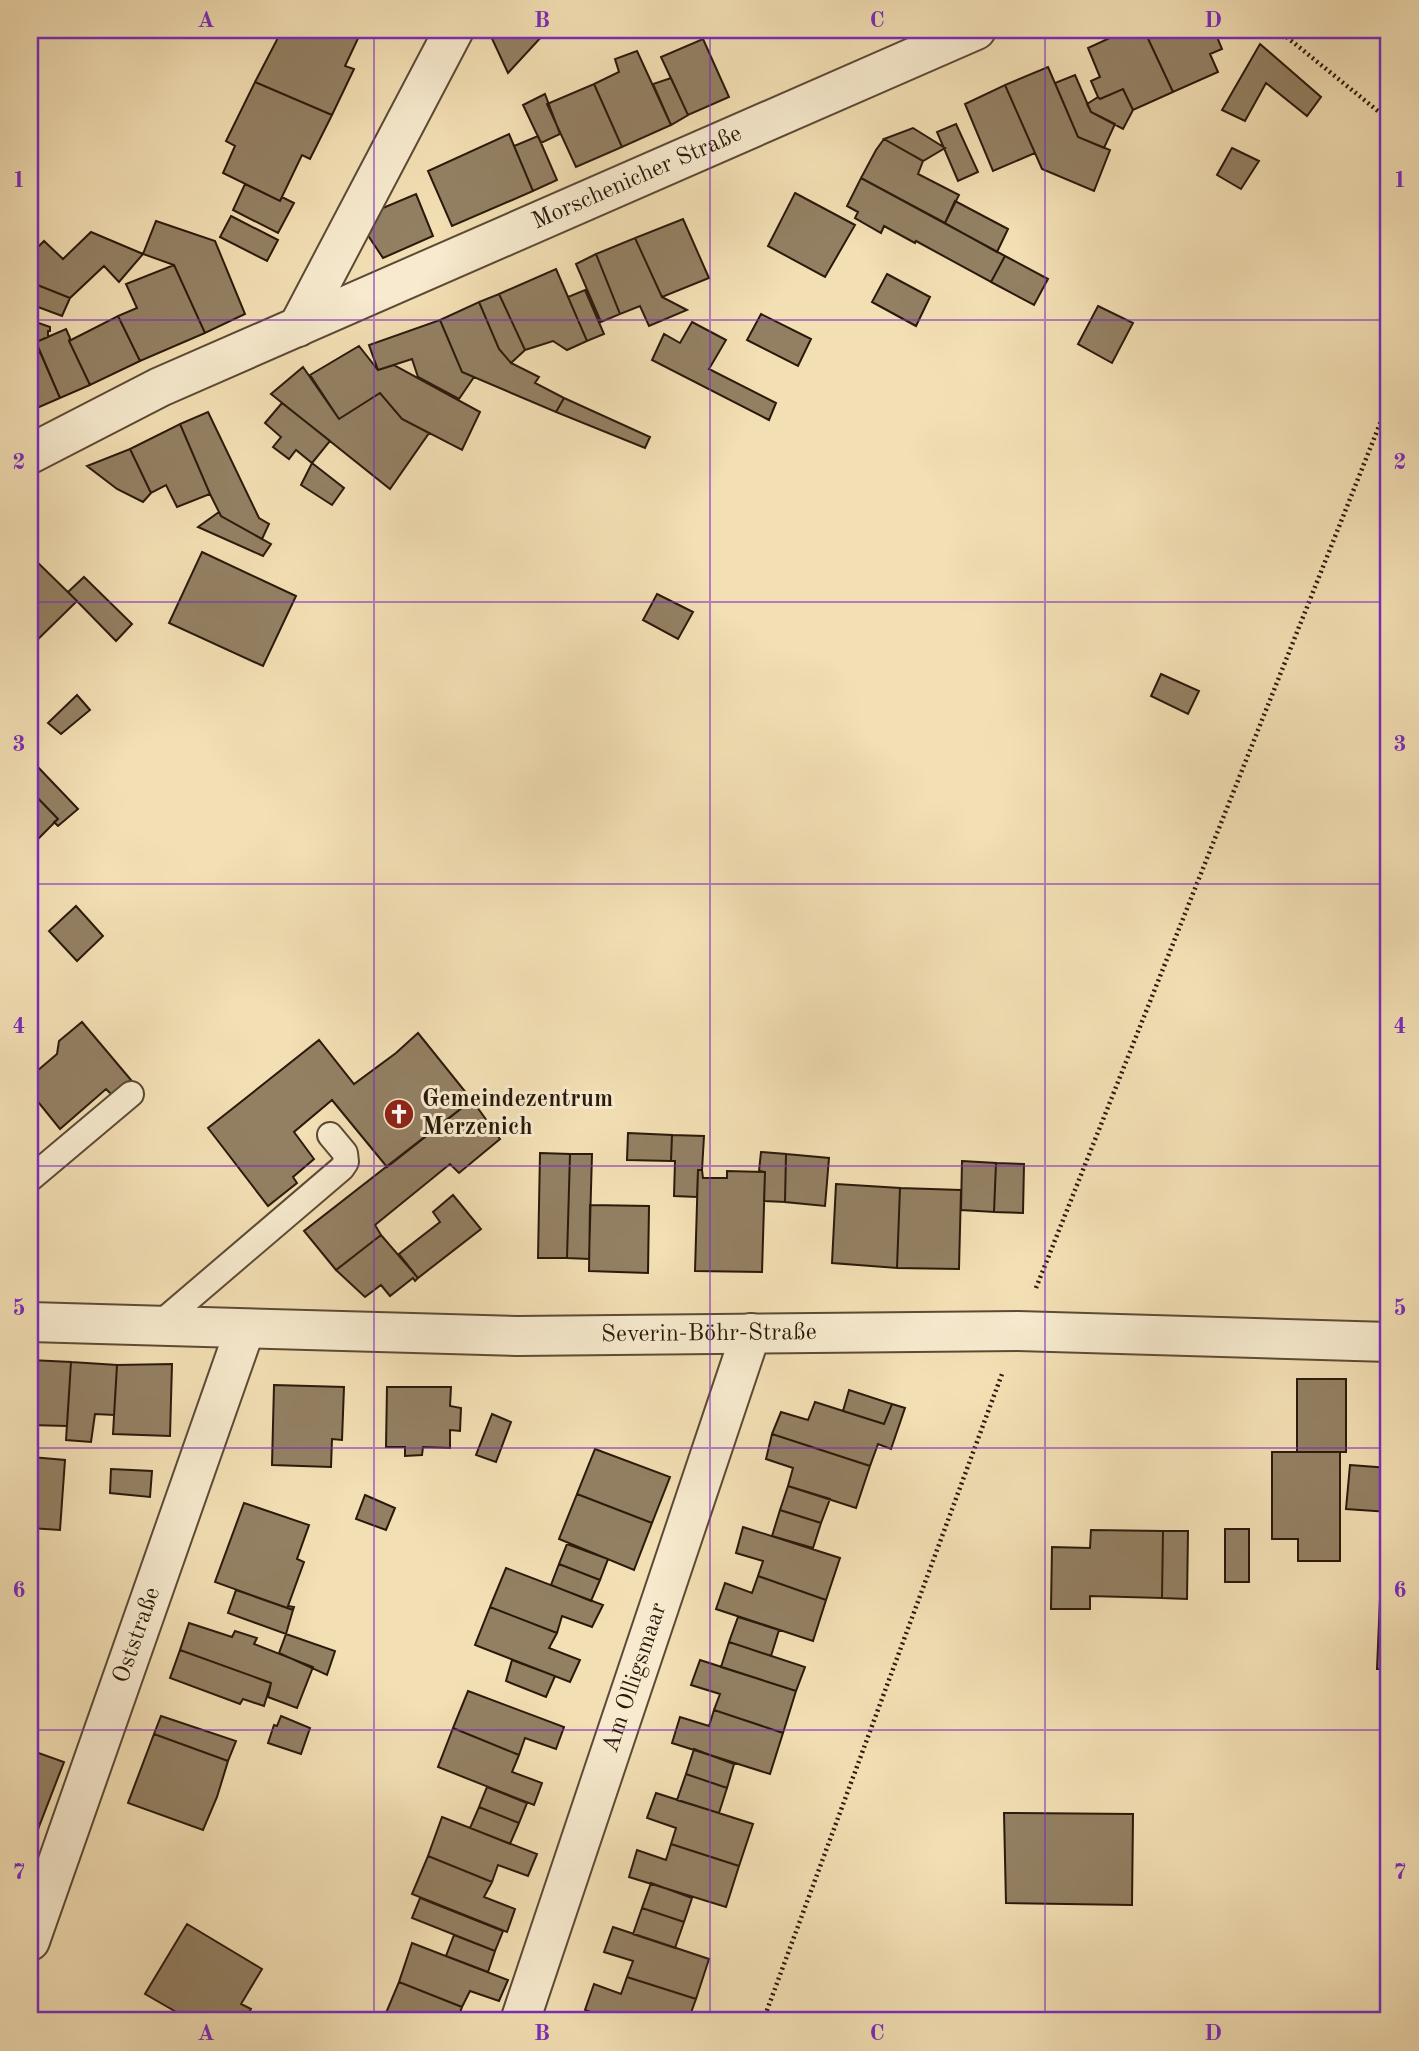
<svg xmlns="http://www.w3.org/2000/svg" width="1419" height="2051" viewBox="0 0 1419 2051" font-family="'Old Standard TT',serif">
<rect width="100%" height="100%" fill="#f3dfb4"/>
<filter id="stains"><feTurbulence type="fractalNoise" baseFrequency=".00286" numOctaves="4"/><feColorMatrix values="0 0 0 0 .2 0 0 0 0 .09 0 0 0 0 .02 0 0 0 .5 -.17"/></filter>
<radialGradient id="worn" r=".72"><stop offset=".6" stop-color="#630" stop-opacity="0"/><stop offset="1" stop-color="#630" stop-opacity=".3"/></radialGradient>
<path fill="#938063" stroke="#2a190b" stroke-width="2" d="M 282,30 L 362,30 L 345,66 L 354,69 L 332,115 L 255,82 Z
M 488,30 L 540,30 L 544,34 L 508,73 Z
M 1127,30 L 1144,30 L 1173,92 L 1133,110 L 1123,89 L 1100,99 L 1098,97 L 1091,81 L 1100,77 L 1088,48 Z
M 1144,30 L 1207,30 L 1215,32 L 1222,49 L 1210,54 L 1218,72 L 1173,92 Z
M 703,39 L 729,97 L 688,115 L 661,57 Z
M 1260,44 L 1321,97 L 1307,116 L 1266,83 L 1245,121 L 1222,110 Z
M 637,51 L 671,125 L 622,147 L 594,84 L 619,72 L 615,59 Z
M 1048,67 L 1078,137 L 1110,150 L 1094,191 L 1042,169 L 1005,85 Z
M 1075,75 L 1091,112 L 1115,124 L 1104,148 L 1078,137 L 1055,83 Z
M 671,78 L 688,115 L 671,125 L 653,84 Z
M 255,82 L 332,115 L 310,159 L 302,155 L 280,201 L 223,173 L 235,146 L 226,141 Z
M 594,84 L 622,147 L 576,167 L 547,104 Z
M 1005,85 L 1035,153 L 993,171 L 965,104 Z
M 1123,89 L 1133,110 L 1123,129 L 1091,112 L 1087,104 L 1098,97 L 1100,99 Z
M 545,94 L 560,134 L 541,143 L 523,105 Z
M 956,124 L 978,172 L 958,181 L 937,132 Z
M 913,128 L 945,148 L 923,161 L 884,139 Z
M 509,134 L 533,191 L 452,226 L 428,171 Z
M 538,136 L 557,180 L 533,191 L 514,146 Z
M 884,139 L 923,161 L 918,174 L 959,195 L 945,223 L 861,178 L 876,150 Z
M 1232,148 L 1259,161 L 1241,189 L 1217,175 Z
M 861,178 L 1005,256 L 991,282 L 916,241 L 915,243 L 884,226 L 881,233 L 855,218 L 858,212 L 847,206 Z
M 245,184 L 280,201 L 282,197 L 294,203 L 278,233 L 233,210 Z
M 795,193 L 855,225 L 825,277 L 768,246 Z
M 416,194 L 433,236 L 383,258 L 367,234 L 378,210 Z
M 955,201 L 1008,229 L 997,252 L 945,223 Z
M 231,216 L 278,240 L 267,261 L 220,237 Z
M 683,219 L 709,278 L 662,297 L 635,238 Z
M 156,221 L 215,241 L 245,314 L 205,333 L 174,265 L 143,254 Z
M 91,232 L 143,254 L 119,282 L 104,266 L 70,298 L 30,282 L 30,255 L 44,241 L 63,259 Z
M 635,238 L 662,297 L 687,310 L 649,326 L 640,306 L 620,314 L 596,254 Z
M 596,254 L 620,314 L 601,322 L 576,264 Z
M 1005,256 L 1048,279 L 1034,305 L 991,282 Z
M 174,265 L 205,333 L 140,361 L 118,316 L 137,308 L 126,284 Z
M 556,269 L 587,341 L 567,350 L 553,341 L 525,350 L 499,294 Z
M 887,274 L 930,297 L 916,326 L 872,302 Z
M 30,282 L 70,298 L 62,316 L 30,304 Z
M 585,290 L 604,334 L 587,341 L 568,297 Z
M 499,294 L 525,350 L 511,363 L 499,349 L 479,302 Z
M 479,302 L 499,349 L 511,363 L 539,377 L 535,383 L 564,398 L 556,412 L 462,372 L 440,320 Z
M 1098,306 L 1133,323 L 1112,363 L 1078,344 Z
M 761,314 L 811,339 L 798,366 L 747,340 Z
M 118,316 L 140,361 L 90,385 L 69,341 Z
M 30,320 L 50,327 L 50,331 L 48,331 L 48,337 L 36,342 L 40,352 L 30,356 Z
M 440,320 L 462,372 L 474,377 L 459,399 L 418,377 L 412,359 L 378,370 L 369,345 Z
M 692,322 L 726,340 L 709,369 L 776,403 L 769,420 L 652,360 L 664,334 L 680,343 Z
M 66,329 L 70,338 L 69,341 L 90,385 L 60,398 L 36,342 Z
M 359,346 L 378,370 L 394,365 L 480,412 L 462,450 L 402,419 L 380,393 L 339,419 L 310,375 Z
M 40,352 L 60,398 L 30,411 L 30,356 Z
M 303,367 L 339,419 L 380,393 L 402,419 L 429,433 L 390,489 L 271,394 Z
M 564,398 L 650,437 L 645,448 L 556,412 Z
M 282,403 L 330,441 L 312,463 L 296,450 L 289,459 L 273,447 L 281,437 L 265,423 Z
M 208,412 L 259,518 L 269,524 L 262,539 L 221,516 L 210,494 L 180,424 Z
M 180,424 L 210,494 L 177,507 L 166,485 L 151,493 L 130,449 Z
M 130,449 L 151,493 L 143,502 L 117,489 L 87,466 Z
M 312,463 L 344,488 L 332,505 L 301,485 Z
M 219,512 L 221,516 L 271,544 L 263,556 L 198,527 Z
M 202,552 L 296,596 L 263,666 L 169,623 Z
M 30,555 L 77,601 L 30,647 Z
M 84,577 L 132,624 L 116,641 L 68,592 Z
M 657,594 L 693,612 L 678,639 L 643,620 Z
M 1161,674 L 1199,691 L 1188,714 L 1151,696 Z
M 77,695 L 90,710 L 61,734 L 48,723 Z
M 35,764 L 78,809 L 58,826 L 54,822 L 58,819 L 30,790 L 30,769 Z
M 30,790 L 58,819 L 30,847 Z
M 76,906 L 103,936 L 77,961 L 49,931 Z
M 82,1022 L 131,1080 L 113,1096 L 106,1089 L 60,1129 L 30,1092 L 30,1077 L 57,1054 L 59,1041 Z
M 418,1033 L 472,1100 L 387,1167 L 332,1100 L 294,1132 L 314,1159 L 293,1177 L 297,1183 L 268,1206 L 208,1128 L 319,1040 L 354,1084 L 396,1053 Z
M 472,1100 L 500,1139 L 459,1173 L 450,1164 L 375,1225 L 381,1235 L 336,1270 L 304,1231 Z
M 628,1133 L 672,1135 L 671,1161 L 627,1160 Z
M 672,1135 L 704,1136 L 702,1170 L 698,1170 L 697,1197 L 674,1196 L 675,1161 L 671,1161 Z
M 761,1152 L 786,1154 L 785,1202 L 764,1201 L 765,1172 L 759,1171 Z
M 540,1153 L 570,1154 L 567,1258 L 538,1258 Z
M 570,1154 L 592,1154 L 589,1259 L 567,1258 Z
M 786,1154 L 829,1158 L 825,1206 L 785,1202 Z
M 962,1161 L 996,1163 L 994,1212 L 961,1210 Z
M 996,1163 L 1024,1164 L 1023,1213 L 994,1212 Z
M 698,1170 L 702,1170 L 703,1178 L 727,1178 L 727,1171 L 765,1172 L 762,1272 L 695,1271 Z
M 836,1184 L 900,1188 L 897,1268 L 832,1263 Z
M 900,1188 L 961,1190 L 959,1269 L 897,1268 Z
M 453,1195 L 481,1229 L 418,1278 L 399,1254 L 440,1222 L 433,1212 Z
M 590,1205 L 649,1206 L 648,1273 L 589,1271 Z
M 381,1235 L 418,1278 L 415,1281 L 413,1278 L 390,1296 L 381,1285 L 365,1297 L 336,1270 Z
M 30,1360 L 71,1362 L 67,1426 L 30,1425 Z
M 71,1362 L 117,1365 L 114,1415 L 95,1414 L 91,1442 L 66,1440 Z
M 172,1364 L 170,1436 L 113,1434 L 117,1365 Z
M 1297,1379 L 1346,1379 L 1346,1452 L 1297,1452 Z
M 274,1385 L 344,1387 L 342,1440 L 332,1439 L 331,1467 L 272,1465 Z
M 387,1387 L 451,1387 L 450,1406 L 461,1408 L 460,1431 L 450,1430 L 450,1448 L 423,1447 L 422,1455 L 405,1456 L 405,1447 L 386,1447 Z
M 849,1390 L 892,1404 L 884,1424 L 843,1411 Z
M 815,1402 L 884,1424 L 892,1404 L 905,1408 L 891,1449 L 878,1444 L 870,1466 L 772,1434 L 781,1412 L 808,1420 Z
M 492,1414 L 511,1422 L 496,1462 L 476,1455 Z
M 772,1434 L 870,1466 L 856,1508 L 788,1486 L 793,1468 L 766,1459 Z
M 595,1449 L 670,1477 L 652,1523 L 577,1494 Z
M 1272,1452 L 1340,1452 L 1340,1561 L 1298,1561 L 1298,1539 L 1272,1539 Z
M 31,1457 L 65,1460 L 60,1530 L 30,1528 Z
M 1350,1465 L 1389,1468 L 1389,1512 L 1346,1509 Z
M 111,1469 L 152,1471 L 150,1497 L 110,1493 Z
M 788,1486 L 830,1499 L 821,1523 L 780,1510 Z
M 577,1494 L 652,1523 L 634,1570 L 559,1539 Z
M 365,1495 L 395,1508 L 386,1530 L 356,1519 Z
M 244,1503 L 309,1525 L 297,1559 L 304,1562 L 288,1606 L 294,1607 L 293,1610 L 215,1582 Z
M 780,1510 L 821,1523 L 813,1548 L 772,1536 Z
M 743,1527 L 840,1558 L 826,1600 L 758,1576 L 763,1561 L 736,1553 Z
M 1225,1529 L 1249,1529 L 1249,1582 L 1225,1582 Z
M 1091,1530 L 1163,1531 L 1162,1598 L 1090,1596 L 1090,1609 L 1051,1609 L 1052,1547 L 1090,1548 Z
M 1163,1531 L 1188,1531 L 1187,1599 L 1162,1598 Z
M 567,1544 L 608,1559 L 600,1580 L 559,1564 Z
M 559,1564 L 600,1580 L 591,1601 L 551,1585 Z
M 506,1568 L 603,1605 L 592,1627 L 562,1616 L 557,1633 L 490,1607 Z
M 758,1576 L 826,1600 L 813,1641 L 716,1609 L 725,1583 L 752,1593 Z
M 236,1590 L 293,1610 L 286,1634 L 228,1613 Z
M 1380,1599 L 1389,1599 L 1389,1669 L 1377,1669 Z
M 490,1607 L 557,1633 L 549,1648 L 580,1660 L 570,1682 L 475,1645 Z
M 738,1617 L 779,1630 L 771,1656 L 729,1642 Z
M 189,1623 L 232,1637 L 235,1631 L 257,1638 L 254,1644 L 313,1667 L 297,1708 L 268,1697 L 271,1683 L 180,1650 Z
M 286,1634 L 335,1651 L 327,1675 L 279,1653 Z
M 729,1642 L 805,1667 L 796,1691 L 721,1667 Z
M 180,1650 L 271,1683 L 264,1706 L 243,1699 L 240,1704 L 170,1678 Z
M 512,1660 L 555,1676 L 546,1697 L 506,1681 Z
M 700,1660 L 796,1691 L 783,1733 L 714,1710 L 720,1694 L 691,1685 Z
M 468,1691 L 564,1727 L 556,1749 L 525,1738 L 519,1755 L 453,1728 Z
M 714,1710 L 783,1733 L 770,1774 L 672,1743 L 680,1717 L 709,1726 Z
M 161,1716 L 236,1741 L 228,1761 L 154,1734 Z
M 281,1716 L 310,1728 L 301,1754 L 268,1743 L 274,1725 L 277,1726 Z
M 453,1728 L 519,1755 L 512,1772 L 542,1783 L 534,1805 L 438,1767 Z
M 154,1734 L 228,1761 L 217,1797 L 203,1830 L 128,1803 Z
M 694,1749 L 734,1764 L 727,1788 L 686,1774 Z
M 30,1750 L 64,1762 L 40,1824 L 30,1821 Z
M 686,1774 L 727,1788 L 719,1813 L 677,1800 Z
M 487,1787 L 527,1803 L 519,1823 L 479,1807 Z
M 656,1793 L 753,1824 L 739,1866 L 671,1844 L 676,1828 L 647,1818 Z
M 479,1807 L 519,1823 L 510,1844 L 470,1828 Z
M 1004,1813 L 1133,1814 L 1132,1905 L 1006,1903 Z
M 442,1817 L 537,1854 L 528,1876 L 498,1865 L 492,1882 L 428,1856 Z
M 30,1821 L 40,1824 L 30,1852 Z
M 671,1844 L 739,1866 L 726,1907 L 629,1877 L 637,1850 L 666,1860 Z
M 428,1856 L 492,1882 L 484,1897 L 515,1909 L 507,1932 L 412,1894 Z
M 651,1883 L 692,1898 L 684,1922 L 642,1908 Z
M 420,1898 L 503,1931 L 495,1951 L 412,1918 Z
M 642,1908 L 684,1922 L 675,1948 L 633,1934 Z
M 187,1924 L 262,1969 L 241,2004 L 251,2009 L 244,2021 L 192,2021 L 145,1994 Z
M 613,1927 L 709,1959 L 696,1999 L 627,1977 L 633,1961 L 604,1952 Z
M 454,1935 L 495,1951 L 488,1972 L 446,1956 Z
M 412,1943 L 508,1980 L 499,2001 L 470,1991 L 462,2007 L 399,1982 Z
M 627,1977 L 696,1999 L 688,2021 L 617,2021 L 585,2010 L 594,1984 L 621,1994 Z
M 399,1982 L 462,2007 L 457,2021 L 383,2020 Z"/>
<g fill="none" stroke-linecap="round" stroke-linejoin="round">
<g stroke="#5c4a35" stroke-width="28">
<path id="lane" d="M 30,1179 L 131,1094
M 157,1326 L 342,1168 L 346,1162 L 345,1153 L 330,1135"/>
</g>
<g stroke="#5c4a35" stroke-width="42">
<g id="street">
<path d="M 298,327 L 454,30"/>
<path id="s1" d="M 30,454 L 160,387 L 976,30"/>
<path id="s2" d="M 30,1322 L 517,1336 L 1018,1331 L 1389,1342"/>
<path id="s3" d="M 30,1941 L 245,1329"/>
<path id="s4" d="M 520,2021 L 751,1333"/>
</g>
</g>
<path stroke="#2a190b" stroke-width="4.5" stroke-dasharray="2 3.5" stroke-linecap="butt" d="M 1278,30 L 1389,120
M 1036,1288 L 1389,401
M 763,2021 L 1002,1374"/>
<use href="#lane" stroke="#f7eace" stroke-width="24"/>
<use href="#street" stroke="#f7eace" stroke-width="38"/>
</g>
<path fill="none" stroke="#7b2cbf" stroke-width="2" stroke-opacity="0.55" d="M 374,30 L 374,2021M 710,30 L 710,2021M 1045,30 L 1045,2021M 30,320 L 1389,320M 30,602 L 1389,602M 30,884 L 1389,884M 30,1166 L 1389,1166M 30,1448 L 1389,1448M 30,1730 L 1389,1730"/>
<defs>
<g id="church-disc" transform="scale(1.575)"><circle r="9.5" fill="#8f2418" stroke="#f7eace"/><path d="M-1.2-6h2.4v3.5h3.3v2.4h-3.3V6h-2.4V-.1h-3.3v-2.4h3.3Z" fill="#fff"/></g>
</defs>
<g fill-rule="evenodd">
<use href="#church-disc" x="399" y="1114"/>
</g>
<g text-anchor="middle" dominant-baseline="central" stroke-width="6" stroke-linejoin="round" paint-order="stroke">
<g font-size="24" fill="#2a190b" stroke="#f7eace">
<text stroke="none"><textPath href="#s1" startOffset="667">Morschenicher Straße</textPath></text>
<text stroke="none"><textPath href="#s2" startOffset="679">Severin-Böhr-Straße</textPath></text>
<text stroke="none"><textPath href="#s3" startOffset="324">Oststraße</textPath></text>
<text stroke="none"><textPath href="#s4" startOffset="362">Am Olligsmaar</textPath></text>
</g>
<g font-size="24" font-weight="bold" fill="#2a190b" stroke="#f7eace" text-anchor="start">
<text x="422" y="1100">Gemeindezentrum<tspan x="422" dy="28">Merzenich</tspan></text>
</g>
</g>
<rect width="1419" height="2051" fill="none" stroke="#f3dfb4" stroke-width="77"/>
<rect x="38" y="38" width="1342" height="1974" fill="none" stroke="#7b2cbf" stroke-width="2.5"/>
<g font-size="23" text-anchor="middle" font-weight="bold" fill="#7b2cbf">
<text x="206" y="27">A</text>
<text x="542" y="27">B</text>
<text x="877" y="27">C</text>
<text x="1213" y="27">D</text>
<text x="19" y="187">1</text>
<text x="1400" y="187">1</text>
<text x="19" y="469">2</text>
<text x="1400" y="469">2</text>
<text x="19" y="751">3</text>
<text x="1400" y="751">3</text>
<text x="19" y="1033">4</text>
<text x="1400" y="1033">4</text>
<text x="19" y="1315">5</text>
<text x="1400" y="1315">5</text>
<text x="19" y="1597">6</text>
<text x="1400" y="1597">6</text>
<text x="19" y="1879">7</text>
<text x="1400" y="1879">7</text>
<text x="206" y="2040">A</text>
<text x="542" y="2040">B</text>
<text x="877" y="2040">C</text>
<text x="1213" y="2040">D</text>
</g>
<rect width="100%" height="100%" filter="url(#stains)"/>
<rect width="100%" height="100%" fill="url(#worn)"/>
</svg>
